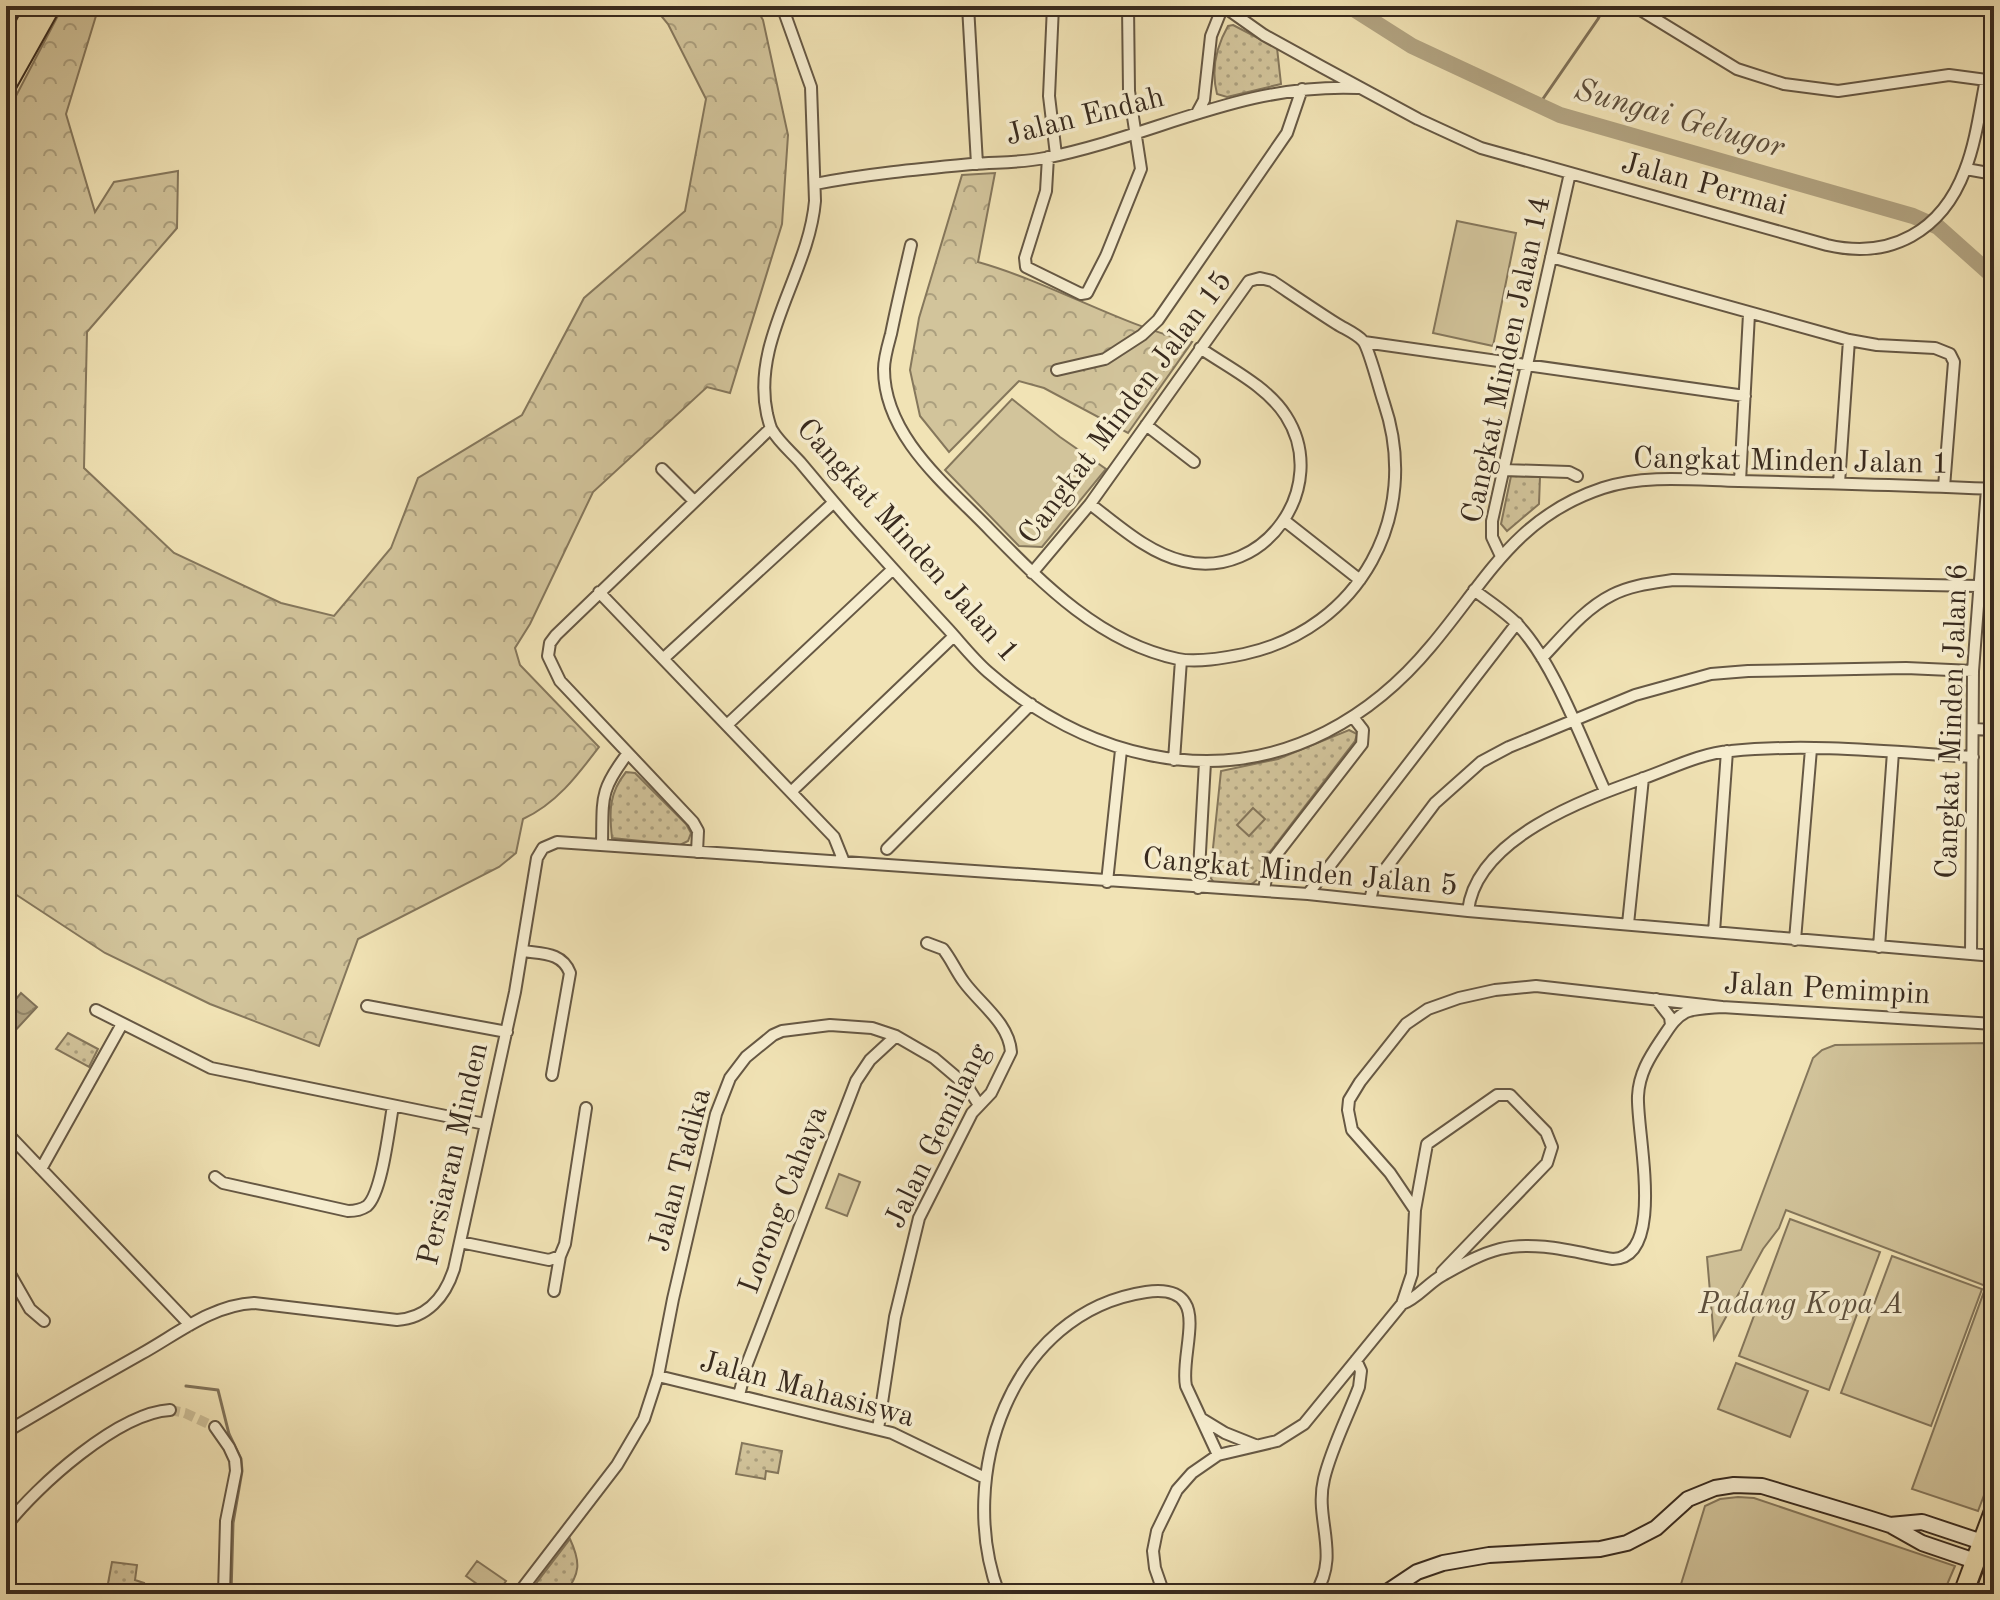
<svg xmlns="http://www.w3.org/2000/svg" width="2000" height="1600" viewBox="0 0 2000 1600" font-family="'Old Standard TT',serif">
<defs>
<pattern id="grass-dots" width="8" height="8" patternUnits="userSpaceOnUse" patternTransform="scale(2)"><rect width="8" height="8" fill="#d2c49b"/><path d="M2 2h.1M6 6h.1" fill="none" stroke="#ab9f7e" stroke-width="1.8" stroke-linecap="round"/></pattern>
<pattern id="forest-crowns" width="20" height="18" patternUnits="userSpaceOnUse" patternTransform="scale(2)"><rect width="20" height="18" fill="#d2c49b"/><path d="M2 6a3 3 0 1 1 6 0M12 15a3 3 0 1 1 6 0" fill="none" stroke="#ab9f7e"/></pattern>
<pattern id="water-waves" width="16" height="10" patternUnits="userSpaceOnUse" patternTransform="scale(2)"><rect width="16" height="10" fill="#b2a482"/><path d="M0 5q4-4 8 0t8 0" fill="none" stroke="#92866a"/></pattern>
</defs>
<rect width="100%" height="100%" fill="#f1e3b5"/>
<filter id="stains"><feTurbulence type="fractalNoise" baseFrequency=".0025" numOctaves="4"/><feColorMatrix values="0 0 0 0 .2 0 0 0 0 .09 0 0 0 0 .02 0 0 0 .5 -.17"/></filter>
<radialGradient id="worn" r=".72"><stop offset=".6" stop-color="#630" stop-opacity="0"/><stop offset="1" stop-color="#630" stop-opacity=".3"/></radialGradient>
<path fill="url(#grass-dots)" stroke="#85775c" stroke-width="2" d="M 1233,25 L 1277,48 L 1281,84 L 1227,97 L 1217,94 C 1211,70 1216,47 1228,26 Z
M 1511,476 L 1540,477 L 1539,504 L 1507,531 L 1501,524 Z
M 1349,730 L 1357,734 L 1355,741 L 1266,857 L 1259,878 L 1251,885 L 1215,884 L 1210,877 L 1221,771 L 1278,759 Z
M 626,772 L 635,773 L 686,824 L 691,833 L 688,841 L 680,845 L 612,838 C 609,811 609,793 626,772 Z
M 68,1033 L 98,1049 L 89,1067 L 56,1049 Z
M 742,1443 L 782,1451 L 778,1473 L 766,1471 L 765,1479 L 736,1474 Z
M 570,1539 C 581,1563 580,1573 565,1594 L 528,1594 Z
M 112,1562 L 137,1565 L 135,1580 L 144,1583 L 141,1594 L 106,1594 Z"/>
<path fill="url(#forest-crowns)" stroke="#85775c" stroke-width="2" d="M 63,6 L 99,6 L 66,114 L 95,212 L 114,182 L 178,171 L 177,228 L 87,332 L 84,468 L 174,553 L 281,603 L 334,616 L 391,548 L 418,478 L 522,415 L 584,298 L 685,211 L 706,99 L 668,24 L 653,6 L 755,6 L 763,20 L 788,135 L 782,224 L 730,393 L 707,387 L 593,492 L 530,624 L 515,648 L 520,665 L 599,747 C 577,776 556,804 523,819 L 516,853 L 499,867 L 358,939 L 319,1046 L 210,1004 L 105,953 L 6,888 L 6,115 Z
M 995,173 L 978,262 C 1052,283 1118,324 1192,342 L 1128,433 L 1044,388 L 1019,381 L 949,452 L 920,416 L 910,370 L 919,318 L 962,175 Z"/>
<path fill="#d2c49b" stroke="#85775c" stroke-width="2" d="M 1457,221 L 1516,233 L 1493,346 L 1433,333 Z
M 1012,399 L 1060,437 L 1106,469 L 1042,547 L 1019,546 L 945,470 Z
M 1253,808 L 1265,819 L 1249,836 L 1237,825 Z
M 1994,1043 L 1994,1469 L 1978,1511 L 1912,1489 L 1986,1286 L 1786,1210 L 1779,1228 L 1763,1249 L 1714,1339 L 1707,1257 L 1741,1250 L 1813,1058 L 1822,1050 L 1835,1045 Z
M 839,1174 L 860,1182 L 847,1216 L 826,1208 Z
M 1790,1219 L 1880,1252 L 1829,1390 L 1739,1356 Z
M 1892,1256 L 1982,1289 L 1931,1426 L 1841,1393 Z
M 1736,1363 L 1808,1391 L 1790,1437 L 1718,1409 Z
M 1738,1497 L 1754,1498 L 1955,1566 L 1943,1594 L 1678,1594 L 1705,1506 L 1720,1499 Z
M 477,1561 L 506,1581 L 497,1594 L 491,1594 L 466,1576 Z"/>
<path fill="url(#water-waves)" stroke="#81735a" stroke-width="2" d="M 21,993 L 37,1007 L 12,1034 L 6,1029 L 6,1005 L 11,1005 Z"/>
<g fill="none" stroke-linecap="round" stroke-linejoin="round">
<path stroke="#81735a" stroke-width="3" d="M 1538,106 L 1598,19 L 1604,6
M 186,1386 L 218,1390 L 229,1434 L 241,1459 L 242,1471 L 233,1523 L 231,1594"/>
<path stroke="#b2a482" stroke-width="16" d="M 1349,6 L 1412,46 L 1560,115 L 1913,216 L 1938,227 L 1994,277"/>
<path stroke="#ccbe97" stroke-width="10" stroke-dasharray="10 5" stroke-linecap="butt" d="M 170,1410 L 185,1413 L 215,1427"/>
<g stroke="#665844" stroke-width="14">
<path id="street" d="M 782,6 L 811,87 L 815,201 C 809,273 751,340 767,414 C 768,418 770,427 772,430 C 779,442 791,452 800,462 C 822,488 844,515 867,540 C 893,569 920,599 947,628 C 960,642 973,659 988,672 C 1082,754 1210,791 1326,732 C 1367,711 1402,681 1431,646 C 1486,581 1515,517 1603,488 C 1645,474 1695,480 1739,481 C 1824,483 1909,485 1994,489
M 968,6 L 977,164
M 1053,6 L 1049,96 L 1056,155
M 1223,6 L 1264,35 L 1322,67 L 1418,119 L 1481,148 L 1827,245 C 1891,260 1942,231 1965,170 C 1976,142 1980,109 1986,79
M 1634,6 L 1737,69 L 1784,84 L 1838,91 L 1949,75 L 1994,81
M 1197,113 L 1204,100 L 1211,36 L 1223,6
M 1048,157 L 1046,191 L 1025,258 L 1026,267 L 1081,294 L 1087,293 L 1106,256 L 1141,169 L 1129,91 L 1128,6
M 1966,169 L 1994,174
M 815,184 C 867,174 920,169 972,164 C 997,162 1020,163 1045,158 C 1155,136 1242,83 1358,88
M 911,245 C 904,275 897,304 891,334 C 888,345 884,358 884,369 C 884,437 948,486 991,531 C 1044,585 1101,643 1178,659 C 1197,663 1224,658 1244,654 C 1360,629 1422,515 1384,403 C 1380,392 1369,348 1363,341 C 1357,334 1345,329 1337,324 C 1315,310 1293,295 1272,281 L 1260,278 L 1249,281 L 1090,504 L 1032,573
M 1551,257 L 1849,340 L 1877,345 L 1935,348 L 1950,354 L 1954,362 L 1944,487
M 1364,342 L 1745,396
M 1057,370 L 1105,359 L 1142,335 L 1158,320 L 1287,133 L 1302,89
M 1146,425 L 1194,462
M 662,469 L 694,501
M 1504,470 L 1569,472 L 1577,476
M 1740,481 L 1749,314
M 1839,483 L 1849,340
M 1090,504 C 1118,525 1148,553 1183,561 C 1265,581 1331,486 1286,416 C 1267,386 1229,368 1200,348
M 1285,521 L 1360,580
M 1500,554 L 1492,537 L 1492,521 L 1570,173
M 1474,590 C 1488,601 1506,612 1518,625 C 1554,663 1583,743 1605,791
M 599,592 L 834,837 L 844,862
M 664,658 L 833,503
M 1542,658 C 1563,636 1584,609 1612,595 C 1631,585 1653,583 1673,580 L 1978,586
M 728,724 L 893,569
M 1974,729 L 1994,730
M 1174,760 L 1181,660
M 792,791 L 954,636
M 602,844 C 603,798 599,791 628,753
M 887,849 L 1031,704
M 697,852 L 698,831 L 693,822 L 560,681 L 548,656 L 550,643 L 556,635 L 771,428
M 1107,882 L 1121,750
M 1198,888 L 1205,762
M 1264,891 L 1267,871 L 1273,859 L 1362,744 L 1363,730 L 1353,717
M 1308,894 L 1517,623
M 1370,900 L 1374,884 L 1435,803 L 1481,762 L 1509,747 L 1635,695 L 1711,674 L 1748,671 L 1906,668 L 1973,671
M 1468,911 C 1476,838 1585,799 1644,778 C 1672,768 1701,753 1731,751 C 1811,743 1893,752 1973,757
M 1628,924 L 1643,778
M 1714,932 L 1727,751
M 1795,940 L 1811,749
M 1879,947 L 1893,752
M 523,951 C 542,954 562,952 570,973 L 552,1075
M 1971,954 L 1973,671 L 1987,489
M 1656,999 L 1670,1017 L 1671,1025
M 367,1006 L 507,1032
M 96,1010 L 211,1068 L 485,1124
M 6,1132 L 190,1325
M 41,1169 L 122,1024
M 215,1177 L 223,1183 L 348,1211 C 355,1211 361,1210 367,1206 C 382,1193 389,1128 393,1106
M 1415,1210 L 1427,1144 L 1497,1095 L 1510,1095 L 1546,1132 L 1552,1147 L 1547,1163 L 1442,1272
M 460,1242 L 549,1260 L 560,1256 L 565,1244 L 586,1108
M 6,1267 L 30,1309 L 44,1321
M 554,1291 L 560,1256
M 1402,1304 C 1418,1298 1428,1283 1443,1275 C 1461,1265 1480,1254 1500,1249 C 1536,1240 1578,1253 1613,1259 C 1667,1258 1636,1130 1638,1096 C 1639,1074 1649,1058 1661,1040 C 1668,1030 1674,1018 1686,1012 C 1696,1008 1710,1008 1722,1007 L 1994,1024
M 658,1376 L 892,1433 L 985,1478
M 739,1395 L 747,1364 L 856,1081 L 870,1060 L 896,1036
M 1202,1419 L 1225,1433 L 1255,1445
M 215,1427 L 229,1447 L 235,1460 L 236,1471 L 226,1521 L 224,1594
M 878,1429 L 895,1317 L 919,1218 L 972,1113 L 991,1093 L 1011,1052 C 1009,1023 980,1004 964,982 C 956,971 951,959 943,949 L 927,943
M 6,1432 C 51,1405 96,1379 141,1354 C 177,1334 212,1305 254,1303 L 397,1320 C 427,1318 445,1297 454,1269 L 515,992 L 537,858 L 543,848 L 557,842 L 1308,894 L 1468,911 L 1994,956
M 6,1526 C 37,1486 118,1413 170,1410
M 518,1594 L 617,1465 L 644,1419 L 658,1376 L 673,1299 L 716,1114 L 730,1078 L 746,1057 L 773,1035 L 782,1031 L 830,1025 L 872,1028 L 896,1036 L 934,1058 L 967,1086 L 979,1105
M 999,1594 C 955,1477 1010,1312 1146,1292 C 1160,1290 1177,1290 1185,1303 C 1197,1321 1181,1363 1186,1386 L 1218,1455
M 1164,1594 L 1155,1568 L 1153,1551 L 1157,1531 L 1177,1490 L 1192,1473 L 1218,1455 L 1277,1441 L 1304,1424 L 1402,1304 L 1412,1274 L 1415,1210 L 1390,1173 L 1352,1130 L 1348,1110 L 1349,1100 L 1360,1082 L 1406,1024 L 1428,1009 L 1459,998 L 1495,990 L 1536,986 L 1722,1007
M 1315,1594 C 1341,1554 1314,1520 1324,1479 C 1331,1449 1348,1416 1359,1387 L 1361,1371 L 1356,1360"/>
</g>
<g stroke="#382a1e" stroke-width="18">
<path id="secondary" d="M 1890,1525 L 1922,1522 L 1982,1542
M 1384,1594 L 1417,1572 L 1443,1563 L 1489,1555 L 1600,1549 L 1627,1543 L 1656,1528 L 1688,1499 L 1715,1488 L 1734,1485 L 1762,1486 L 1868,1518 L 1890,1525 L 1922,1543 L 1975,1561"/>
</g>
<g stroke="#382a1e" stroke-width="20">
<path id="primary" d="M 6,58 L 34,6
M 6,88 L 52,6"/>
</g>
<g stroke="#382a1e" stroke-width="22">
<path id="highway" d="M 1963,1594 L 1994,1511
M 1985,1594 L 1994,1570"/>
</g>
<use href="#street" stroke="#f6edcf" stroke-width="10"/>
<use href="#secondary" stroke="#f6edcf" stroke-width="14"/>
<use href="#primary" stroke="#f1e3b5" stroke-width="16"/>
<use href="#highway" stroke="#f1e3b5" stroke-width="18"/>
</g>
<g text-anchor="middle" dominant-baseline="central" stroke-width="7" stroke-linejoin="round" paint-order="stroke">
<g font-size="30" fill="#382a1e" stroke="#f6edcf">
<text transform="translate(1085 117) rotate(-14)">Jalan Endah</text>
<text transform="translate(1704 185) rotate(15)">Jalan Permai</text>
<text transform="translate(1507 360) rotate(-78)">Cangkat Minden Jalan 14</text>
<text transform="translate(1126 408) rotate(-53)">Cangkat Minden Jalan 15</text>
<text transform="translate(1791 462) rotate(1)">Cangkat Minden Jalan 1</text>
<text transform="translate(907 541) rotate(48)">Cangkat Minden Jalan 1</text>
<text transform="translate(1953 721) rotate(-88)">Cangkat Minden Jalan 6</text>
<text transform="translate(1300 873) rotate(5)">Cangkat Minden Jalan 5</text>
<text transform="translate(1827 990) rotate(3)">Jalan Pemimpin</text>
<text transform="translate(938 1136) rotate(-64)">Jalan Gemilang</text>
<text transform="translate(454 1154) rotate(-77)">Persiaran Minden</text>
<text transform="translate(681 1170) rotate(-75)">Jalan Tadika</text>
<text transform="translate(784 1200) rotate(-69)">Lorong Cahaya</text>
<text transform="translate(807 1390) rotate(15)">Jalan Mahasiswa</text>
</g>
<g font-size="30" font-style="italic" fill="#5e503d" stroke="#f6edcf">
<text x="1801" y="1305">Padang Kopa A</text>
</g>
<g font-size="32" font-style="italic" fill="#5d4f3c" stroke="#f6edcf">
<text transform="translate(1679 120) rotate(16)">Sungai Gelugor</text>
</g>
</g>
<rect width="2000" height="1600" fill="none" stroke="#f1e3b5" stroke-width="32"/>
<rect x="8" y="8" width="1984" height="1584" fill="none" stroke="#382a1e" stroke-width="4"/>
<rect x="16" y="16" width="1968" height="1568" fill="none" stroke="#382a1e" stroke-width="2"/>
<rect width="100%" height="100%" filter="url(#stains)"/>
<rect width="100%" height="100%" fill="url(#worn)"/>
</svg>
